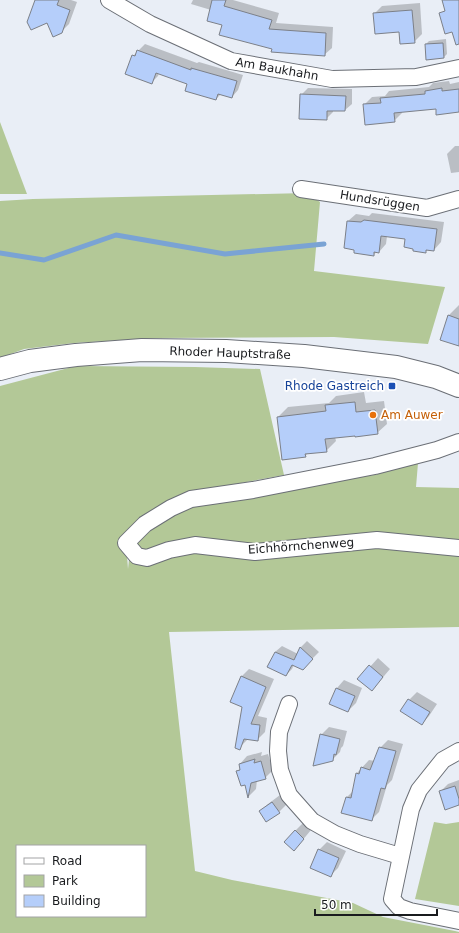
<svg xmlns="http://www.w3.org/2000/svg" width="459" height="933" viewBox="0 0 459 933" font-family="'DejaVu Sans',sans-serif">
<rect width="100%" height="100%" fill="#e9eef6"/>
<path fill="#b3c897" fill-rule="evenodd" d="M 0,122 L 27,194 L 0,194 Z
M 307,193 L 320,202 L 314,271 L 445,287 L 428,344 L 334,337 L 155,338 L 74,343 L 24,349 L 0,358 L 0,201 L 33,199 Z
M 76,366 L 195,367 L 260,369 L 284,475 L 193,492 L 149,512 L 126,543 L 128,569 L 130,551 L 149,531 L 174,514 L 193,505 L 316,483 L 374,475 L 418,463 L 416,487 L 459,488 L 459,627 L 169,632 L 195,871 L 232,880 L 353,903 L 383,917 L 455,931 L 459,932 L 459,933 L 0,933 L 0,386 ZM 17,846 L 145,846 L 145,916 L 17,916 Z
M 434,822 L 446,824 L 459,822 L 459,906 L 415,899 Z"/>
<path fill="#0003" d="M 36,0 L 71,0 L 77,2 L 69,24 L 61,32 Z
M 193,0 L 233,0 L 279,13 L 276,23 L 333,27 L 332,48 L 324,55 L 273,48 L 223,24 L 211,10 L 191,4 Z
M 420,3 L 422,34 L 414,42 L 374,14 L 382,6 Z
M 446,39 L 447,54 L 444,57 L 426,44 L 429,41 Z
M 145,44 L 197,63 L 199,62 L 243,75 L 238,90 L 232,97 L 221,94 L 216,99 L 188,84 L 159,73 L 158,76 L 151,83 L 133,56 Z
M 449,81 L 450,84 L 459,82 L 459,111 L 436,107 L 402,111 L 402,113 L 394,121 L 364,105 L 372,97 L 385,96 L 389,91 L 429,87 L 433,83 Z
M 308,88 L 352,89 L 352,104 L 345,110 L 333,110 L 333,112 L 326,119 L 301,95 Z
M 455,146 L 459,146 L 459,172 L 451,173 L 447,154 Z
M 372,213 L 444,222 L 441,242 L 434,250 L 428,249 L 425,252 L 414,248 L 406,238 L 387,236 L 386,244 L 379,252 L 377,251 L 374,255 L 348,221 L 356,214 L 369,216 Z
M 459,305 L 459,345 L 448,316 Z
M 364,392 L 366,403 L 384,401 L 387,424 L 377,433 L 335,437 L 336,441 L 326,451 L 308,453 L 305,456 L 278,417 L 288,407 L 329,403 L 336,396 Z
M 307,641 L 319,652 L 302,669 L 294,665 L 292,669 L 286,675 L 275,652 L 282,646 L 298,654 L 301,647 Z
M 378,658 L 390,669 L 379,682 L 359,679 Z
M 249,669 L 274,679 L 258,716 L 267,718 L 265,732 L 257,740 L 248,739 L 239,748 L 243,707 L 241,677 Z
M 344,680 L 362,688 L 356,703 L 348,711 L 330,703 L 337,688 Z
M 417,692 L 437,704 L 429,716 L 422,724 L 409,700 Z
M 329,727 L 347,731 L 343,746 L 341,748 L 340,752 L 332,760 L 321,735 Z
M 388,740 L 403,744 L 392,780 L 387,785 L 379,812 L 371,820 L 343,812 L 347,797 L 353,791 L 357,773 L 369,760 L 375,761 L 380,748 Z
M 262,752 L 261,756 L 268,754 L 273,770 L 265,778 L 257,780 L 256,789 L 249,796 L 245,783 L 238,771 L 241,768 L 240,764 L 247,756 Z
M 459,780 L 459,804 L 440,792 L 448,784 Z
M 280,795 L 287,804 L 279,812 L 260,811 L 268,804 Z
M 303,823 L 311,830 L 301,842 L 295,831 Z
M 327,842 L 346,851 L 338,868 L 330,876 L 319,850 Z"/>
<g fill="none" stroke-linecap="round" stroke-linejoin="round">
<path stroke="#7aa3d4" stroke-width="5" d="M 0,253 L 44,260 L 116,235 L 225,254 L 324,244"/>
</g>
<path fill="#b5cefa" stroke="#7c8088" d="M 35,0 L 59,0 L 57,5 L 70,10 L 62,33 L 53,37 L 47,23 L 31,30 L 27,22 Z
M 212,0 L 226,0 L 224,6 L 272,20 L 269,29 L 326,33 L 325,56 L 271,52 L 272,49 L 219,35 L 222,25 L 207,21 Z
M 442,0 L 459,0 L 459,44 L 456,45 L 452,32 L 445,34 L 439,13 L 445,11 Z
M 412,10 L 415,43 L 400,44 L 399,32 L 375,34 L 373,13 Z
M 443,43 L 444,58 L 426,60 L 425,44 Z
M 137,50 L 191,70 L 191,68 L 237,81 L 232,98 L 218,94 L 216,100 L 185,91 L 187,84 L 156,73 L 152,84 L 125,74 L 132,55 L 135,56 Z
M 442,88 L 442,91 L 459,89 L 459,112 L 436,115 L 436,109 L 394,113 L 395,122 L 365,125 L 363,104 L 381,103 L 380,98 L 425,94 L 425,91 Z
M 300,94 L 346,96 L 345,111 L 327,111 L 327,120 L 299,119 Z
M 364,220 L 437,229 L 434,251 L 426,250 L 426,253 L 413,251 L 413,249 L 404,247 L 405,239 L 381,236 L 379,253 L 374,252 L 374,256 L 354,253 L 354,250 L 344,248 L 347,221 L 361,222 Z
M 448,315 L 459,319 L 459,346 L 440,340 Z
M 355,402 L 356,412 L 375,410 L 378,434 L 355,437 L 355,436 L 325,439 L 327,452 L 305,454 L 306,457 L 282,460 L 277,417 L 326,411 L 325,405 Z
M 300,647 L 313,659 L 303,670 L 292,665 L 286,676 L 267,667 L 275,652 L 294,660 Z
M 369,665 L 383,677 L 372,691 L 357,679 Z
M 241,676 L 266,687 L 251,724 L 260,725 L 258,741 L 244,739 L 240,750 L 235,748 L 242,707 L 230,702 Z
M 336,688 L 355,696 L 348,712 L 329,704 Z
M 408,699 L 430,712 L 422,725 L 400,711 Z
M 320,734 L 340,739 L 336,755 L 334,754 L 333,761 L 313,766 Z
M 379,747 L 396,751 L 385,789 L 381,788 L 372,821 L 341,813 L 346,797 L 351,798 L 356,773 L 359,774 L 361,767 L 370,770 Z
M 255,759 L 254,763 L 261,761 L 266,779 L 251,783 L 248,798 L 245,785 L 241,786 L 236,771 L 240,770 L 239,764 Z
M 455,786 L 459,799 L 459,805 L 445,810 L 439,791 Z
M 272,802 L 280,813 L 266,822 L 259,811 Z
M 295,830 L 304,839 L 294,851 L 284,842 Z
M 318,849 L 339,858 L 331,877 L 310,868 Z"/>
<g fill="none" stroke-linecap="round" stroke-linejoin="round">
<g stroke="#6b6f76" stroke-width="18">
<path id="street" d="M 109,0 L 150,24 L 231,61 L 332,79 L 416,77 L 459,68
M 301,189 L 427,208 L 459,199
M 459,442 L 437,450 L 375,466 L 253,490 L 191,499 L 171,508 L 145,524 L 126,543 L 137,556 L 147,558 L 169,550 L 195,545 L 255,552 L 377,540 L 459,548
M 289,704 L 279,732 L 278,751 L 280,770 L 289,795 L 312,821 L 335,834 L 360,844 L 400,856
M 459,751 L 443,760 L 419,790 L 411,809 L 392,899 L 399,907 L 410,911 L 459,921"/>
</g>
<g stroke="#6b6f76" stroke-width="24">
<path id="secondary" d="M 0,369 L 30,361 L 76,355 L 142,350 L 226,351 L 304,356 L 396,367 L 436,377 L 459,386"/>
</g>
<use href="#street" stroke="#fff" stroke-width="16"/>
<use href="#secondary" stroke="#fff" stroke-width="22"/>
</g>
<rect fill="#1a4fb4" stroke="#fff" stroke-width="1.5" x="388" y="382" width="8" height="8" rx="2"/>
<circle fill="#e8710a" stroke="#fff" stroke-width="1.5" cx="373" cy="415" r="4"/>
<g text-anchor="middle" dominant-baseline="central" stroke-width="3.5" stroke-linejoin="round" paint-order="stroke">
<g font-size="12" fill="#191b1e" stroke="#fff">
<text transform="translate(277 69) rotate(10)">Am Baukhahn</text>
<text transform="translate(380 201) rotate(9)">Hundsrüggen</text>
<text transform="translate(230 353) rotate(2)">Rhoder Hauptstraße</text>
<text transform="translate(301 546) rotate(-4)">Eichhörnchenweg</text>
</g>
<g font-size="12" fill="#164399" stroke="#fff" text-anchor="end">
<text x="384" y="386">Rhode Gastreich</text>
</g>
<g font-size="12" fill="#c56008" stroke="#fff" text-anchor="start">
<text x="381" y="415">Am Auwer</text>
</g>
</g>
<rect x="16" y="845" width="130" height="72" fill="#ffffff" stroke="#a3a4a5"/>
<rect x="24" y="858" width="20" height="6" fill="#ffffff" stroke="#a3a4a5"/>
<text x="52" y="865" font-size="12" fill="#191b1e">Road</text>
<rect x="24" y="875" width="20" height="12" fill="#b3c897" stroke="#a3a4a5"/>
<text x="52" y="885" font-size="12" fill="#191b1e">Park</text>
<rect x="24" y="895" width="20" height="12" fill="#b5cefa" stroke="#a3a4a5"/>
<text x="52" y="905" font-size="12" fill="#191b1e">Building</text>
<path d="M315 909v6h122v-6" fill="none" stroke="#191b1e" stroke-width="2"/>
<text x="321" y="909" font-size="12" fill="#191b1e" stroke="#ffffff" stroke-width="3" paint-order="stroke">50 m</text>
</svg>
